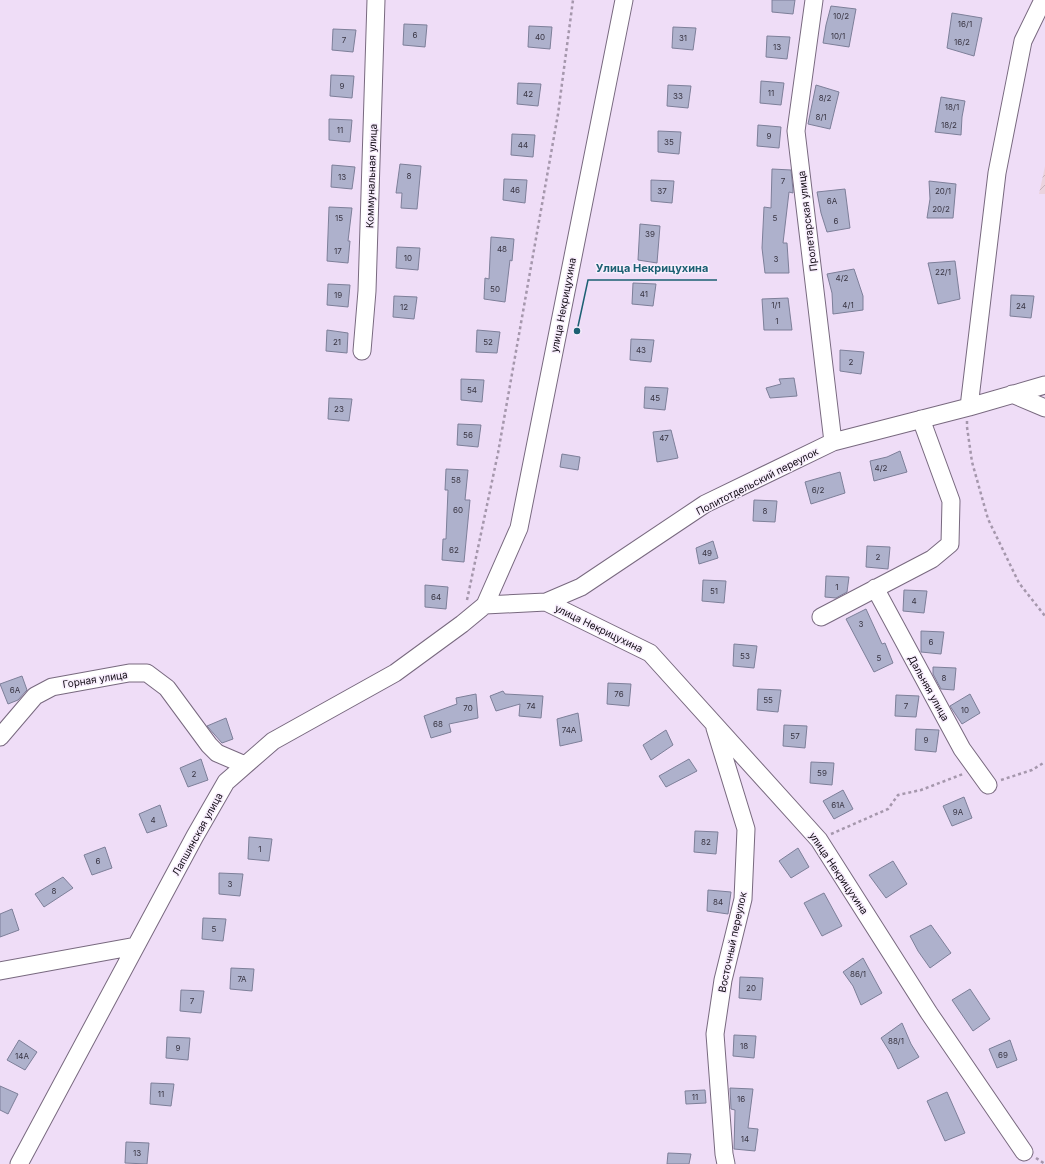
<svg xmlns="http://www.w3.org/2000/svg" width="1045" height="1164" viewBox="0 0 1045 1164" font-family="Inter,sans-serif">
<defs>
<pattern id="industrial-furrows" width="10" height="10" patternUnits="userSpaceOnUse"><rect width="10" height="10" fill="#ebd3de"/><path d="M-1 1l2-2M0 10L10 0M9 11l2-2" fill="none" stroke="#c8b4be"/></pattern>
</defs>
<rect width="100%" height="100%" fill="#efddf7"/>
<path fill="url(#industrial-furrows)" d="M 1045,166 L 1045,194 L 1039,194 Z"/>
<path fill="#aeb1cc" stroke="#7d7f99" d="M 772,0 L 795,0 L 793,14 L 772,12 Z
M 831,6 L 856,9 L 849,47 L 823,43 L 826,25 Z
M 952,13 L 982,18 L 974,56 L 947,48 Z
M 404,24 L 427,25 L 425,47 L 403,45 Z
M 529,26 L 552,27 L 550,49 L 528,47 Z
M 673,27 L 696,28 L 693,50 L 672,48 Z
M 333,29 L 356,30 L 353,52 L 332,50 Z
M 767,36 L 790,37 L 787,59 L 766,57 Z
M 331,75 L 354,76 L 352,98 L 330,96 Z
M 761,81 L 784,83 L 781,105 L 760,103 Z
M 518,83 L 541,84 L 538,106 L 517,104 Z
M 668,85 L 691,86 L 688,108 L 667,106 Z
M 816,85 L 839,92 L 830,129 L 808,124 Z
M 941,97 L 965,101 L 962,117 L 961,135 L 935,132 Z
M 329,119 L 352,120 L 350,142 L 329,140 Z
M 758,125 L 781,127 L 779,148 L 757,146 Z
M 658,131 L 681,132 L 679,154 L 658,152 Z
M 512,134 L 535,135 L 533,157 L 511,155 Z
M 400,164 L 421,166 L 417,209 L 401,208 L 402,193 L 396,193 Z
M 332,165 L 355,167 L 352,189 L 331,187 Z
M 772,169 L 791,170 L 793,190 L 793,193 L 789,192 L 783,243 L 787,243 L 789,273 L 765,273 L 762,248 L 764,207 L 771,208 Z
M 504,179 L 527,180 L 525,203 L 503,200 Z
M 651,180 L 674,181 L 672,203 L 651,201 Z
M 929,181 L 956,184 L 953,218 L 927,218 L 930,199 Z
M 845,189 L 850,228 L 827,232 L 821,213 L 817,192 Z
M 329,207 L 352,208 L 348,241 L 350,241 L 348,263 L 327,261 Z
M 640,224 L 660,226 L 657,263 L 638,260 Z
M 491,237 L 514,239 L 512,261 L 510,260 L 505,302 L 484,299 L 485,278 L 489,279 Z
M 397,247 L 420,248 L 418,270 L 396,268 Z
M 955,261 L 960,299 L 938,304 L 928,263 Z
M 854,269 L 863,296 L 863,310 L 833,314 L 832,293 L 827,274 Z
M 633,283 L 656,284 L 653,306 L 632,304 Z
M 328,284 L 350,285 L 348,307 L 327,305 Z
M 1011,295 L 1034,296 L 1031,318 L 1010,316 Z
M 394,296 L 417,297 L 414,319 L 393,317 Z
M 788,298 L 792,330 L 764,330 L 762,299 Z
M 327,330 L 348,333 L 347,353 L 326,351 Z
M 477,330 L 500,332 L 497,353 L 476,352 Z
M 631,339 L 654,340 L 651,362 L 630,360 Z
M 840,350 L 864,352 L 861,374 L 840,371 Z
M 794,378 L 797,396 L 770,398 L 766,388 L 781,384 L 779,379 Z
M 461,379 L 484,380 L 482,402 L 461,400 Z
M 645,387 L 668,388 L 665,410 L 644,408 Z
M 329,398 L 352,399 L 349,421 L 328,419 Z
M 458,424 L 481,425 L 478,447 L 457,445 Z
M 671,430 L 678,458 L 657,462 L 653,432 Z
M 900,451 L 907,472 L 874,481 L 870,461 L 887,457 Z
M 562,454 L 580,457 L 578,470 L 560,467 Z
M 446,469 L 468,470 L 465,500 L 470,500 L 464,562 L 442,560 L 443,539 L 446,539 L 448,490 L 445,490 Z
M 840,472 L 845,493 L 811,504 L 805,482 Z
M 754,500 L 777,501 L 775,522 L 753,521 Z
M 713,541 L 718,558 L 699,564 L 696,548 Z
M 867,546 L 890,547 L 888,569 L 866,567 Z
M 826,576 L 849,577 L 847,592 L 836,598 L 825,597 Z
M 703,580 L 726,581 L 724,603 L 702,601 Z
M 425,585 L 448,587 L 446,609 L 425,607 Z
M 904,590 L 927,591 L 924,613 L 903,611 Z
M 866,609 L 882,644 L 885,643 L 893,663 L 874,672 L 846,619 Z
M 921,631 L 944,632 L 941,654 L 921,652 Z
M 734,644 L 757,646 L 754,668 L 733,666 Z
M 933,667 L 956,668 L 954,690 L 941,689 L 933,674 Z
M 22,676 L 27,690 L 18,700 L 8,704 L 0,684 Z
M 608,683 L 631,684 L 629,706 L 607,704 Z
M 758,689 L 781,690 L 778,712 L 757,710 Z
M 503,691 L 505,694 L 543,696 L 541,718 L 519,716 L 520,704 L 496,711 L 490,696 Z
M 476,694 L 478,718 L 449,724 L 451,732 L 431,738 L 424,716 L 457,704 L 456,698 Z
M 970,694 L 980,713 L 962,724 L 950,706 Z
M 896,695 L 919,696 L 916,717 L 895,716 Z
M 578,713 L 582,741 L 560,746 L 557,719 Z
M 226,718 L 233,739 L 222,743 L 207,726 Z
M 784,725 L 807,726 L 805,748 L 783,746 Z
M 916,729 L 939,730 L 936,752 L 915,750 Z
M 666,730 L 673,745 L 651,760 L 643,745 Z
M 201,759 L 208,780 L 188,787 L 180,768 Z
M 689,759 L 697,771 L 666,787 L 659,776 Z
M 811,762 L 834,763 L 832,785 L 810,783 Z
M 843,790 L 853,809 L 834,819 L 823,801 Z
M 964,797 L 972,818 L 952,826 L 943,806 Z
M 160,805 L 167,826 L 147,833 L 139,814 Z
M 695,831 L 718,832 L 716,854 L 694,852 Z
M 249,837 L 272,839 L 269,861 L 248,859 Z
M 105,847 L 112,868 L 92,875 L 84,855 Z
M 798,848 L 809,867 L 791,878 L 779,861 Z
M 893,861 L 907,884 L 886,898 L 869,875 Z
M 219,873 L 243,874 L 240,896 L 219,894 Z
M 63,877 L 73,888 L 44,907 L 35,894 Z
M 708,890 L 731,892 L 728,914 L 707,911 Z
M 824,893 L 842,926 L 822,936 L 804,903 Z
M 12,909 L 19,930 L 0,937 L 0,914 Z
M 203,918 L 226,919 L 223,941 L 202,939 Z
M 931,925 L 951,953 L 930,968 L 918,951 L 910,936 Z
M 863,958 L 882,993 L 861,1005 L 853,986 L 843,972 Z
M 231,968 L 254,969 L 252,991 L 230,989 Z
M 740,977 L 763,978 L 761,1000 L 739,998 Z
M 970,989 L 990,1019 L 973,1031 L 952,1000 Z
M 181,990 L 204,991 L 201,1013 L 180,1011 Z
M 902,1023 L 911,1044 L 919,1057 L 898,1069 L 891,1054 L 881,1038 Z
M 734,1035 L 756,1036 L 754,1058 L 733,1056 Z
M 167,1037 L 190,1038 L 188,1060 L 166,1058 Z
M 19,1040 L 37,1052 L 25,1070 L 7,1060 Z
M 1010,1040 L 1017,1060 L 997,1068 L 989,1049 Z
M 151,1083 L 174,1084 L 171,1106 L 150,1104 Z
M 0,1086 L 18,1094 L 8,1114 L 0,1110 Z
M 730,1088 L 753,1089 L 748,1128 L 758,1129 L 755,1151 L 734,1149 L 735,1110 L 731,1109 Z
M 705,1090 L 706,1103 L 686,1104 L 685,1091 Z
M 947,1092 L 965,1133 L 945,1141 L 927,1101 Z
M 126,1142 L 149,1143 L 147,1164 L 125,1163 Z
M 668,1153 L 691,1154 L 689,1164 L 667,1164 Z"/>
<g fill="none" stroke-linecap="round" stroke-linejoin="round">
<g stroke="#78697f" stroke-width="19">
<path id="minor" d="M 814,0 L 796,131 L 833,442
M 362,351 L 367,291 L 376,0
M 1012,394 L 1045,408
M 969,407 L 997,173 L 1023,41 L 1043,0
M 875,588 L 962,749 L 988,785
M 546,602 L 650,653 L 819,840 L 929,1013 L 1024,1152
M 485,605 L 546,602 L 581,587 L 705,504 L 833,442 L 969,407 L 1045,385
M 821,617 L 932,559 L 950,544 L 951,501 L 921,419
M 715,728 L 746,829 L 743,899 L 723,980 L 715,1034 L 724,1154 L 726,1164
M 0,737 L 35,696 L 52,687 L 129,673 L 147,673 L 167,688 L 209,745 L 217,753 L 245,765
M 0,971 L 136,946
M 19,1164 L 195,836 L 226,782 L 273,741 L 395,673 L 462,624 L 485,605 L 519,528 L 624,0"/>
</g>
<path stroke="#a597ac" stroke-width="2.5" stroke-dasharray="3 3" stroke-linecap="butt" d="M 967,421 L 967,427 L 972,462 L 988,519 L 1019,583 L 1045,616
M 467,600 L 498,453 L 558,114 L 573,0
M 1001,780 L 1032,770 L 1045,762
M 831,834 L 888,809 L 898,795 L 921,790 L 963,774
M 1036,1158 L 1045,1164"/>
<use href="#minor" stroke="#fff" stroke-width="17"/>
</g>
<g text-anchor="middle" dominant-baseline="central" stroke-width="3" stroke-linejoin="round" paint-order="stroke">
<g font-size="8" fill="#383442">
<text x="841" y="16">10/2</text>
<text x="965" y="24">16/1</text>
<text x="415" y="35">6</text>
<text x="838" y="36">10/1</text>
<text x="540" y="37">40</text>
<text x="683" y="38">31</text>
<text x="344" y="40">7</text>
<text x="962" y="42">16/2</text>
<text x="777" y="47">13</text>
<text x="342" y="86">9</text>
<text x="771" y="93">11</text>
<text x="528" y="94">42</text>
<text x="678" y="96">33</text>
<text x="825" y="98">8/2</text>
<text x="952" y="107">18/1</text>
<text x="821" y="117">8/1</text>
<text x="949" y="125">18/2</text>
<text x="340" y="130">11</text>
<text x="769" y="136">9</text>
<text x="669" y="142">35</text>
<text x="523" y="145">44</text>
<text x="409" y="176">8</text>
<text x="342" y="177">13</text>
<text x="783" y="181">7</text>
<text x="515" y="190">46</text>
<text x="662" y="191">37</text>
<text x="943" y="191">20/1</text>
<text x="832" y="201">6А</text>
<text x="941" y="209">20/2</text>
<text x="339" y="218">15</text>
<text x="775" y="218">5</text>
<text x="836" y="221">6</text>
<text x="650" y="234">39</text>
<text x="502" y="249">48</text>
<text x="338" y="251">17</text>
<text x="408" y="258">10</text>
<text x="776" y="259">3</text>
<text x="943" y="272">22/1</text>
<text x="842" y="278">4/2</text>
<text x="495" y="289">50</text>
<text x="644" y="294">41</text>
<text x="338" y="295">19</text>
<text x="776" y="305">1/1</text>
<text x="848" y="305">4/1</text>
<text x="1021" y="306">24</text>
<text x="404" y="307">12</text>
<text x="777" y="321">1</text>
<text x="337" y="342">21</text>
<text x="488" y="342">52</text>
<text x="641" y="350">43</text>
<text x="851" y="362">2</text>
<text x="472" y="390">54</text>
<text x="655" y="398">45</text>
<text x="339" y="409">23</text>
<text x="468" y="435">56</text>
<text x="664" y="438">47</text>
<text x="881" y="468">4/2</text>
<text x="456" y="480">58</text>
<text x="818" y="490">6/2</text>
<text x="458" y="510">60</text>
<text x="765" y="511">8</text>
<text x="454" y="550">62</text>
<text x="707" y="553">49</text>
<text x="878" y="557">2</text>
<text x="837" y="587">1</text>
<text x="714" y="591">51</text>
<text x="436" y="597">64</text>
<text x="914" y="601">4</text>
<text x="861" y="624">3</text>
<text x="931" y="642">6</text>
<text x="745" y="656">53</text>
<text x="879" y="658">5</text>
<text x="944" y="678">8</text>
<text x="15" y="690">6А</text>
<text x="619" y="694">76</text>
<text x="768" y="700">55</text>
<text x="531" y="706">74</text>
<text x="906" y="706">7</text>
<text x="468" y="708">70</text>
<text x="965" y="710">10</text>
<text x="438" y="724">68</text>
<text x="569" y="730">74А</text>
<text x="795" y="736">57</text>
<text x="926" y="740">9</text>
<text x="822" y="773">59</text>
<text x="194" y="774">2</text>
<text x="838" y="805">61А</text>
<text x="958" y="812">9А</text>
<text x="153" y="820">4</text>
<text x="706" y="842">82</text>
<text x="260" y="849">1</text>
<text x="98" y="861">6</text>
<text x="230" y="884">3</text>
<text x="54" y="891">8</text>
<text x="718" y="902">84</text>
<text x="214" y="929">5</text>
<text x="858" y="974">86/1</text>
<text x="242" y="979">7А</text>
<text x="751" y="988">20</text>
<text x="192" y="1001">7</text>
<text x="896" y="1041">88/1</text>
<text x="744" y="1046">18</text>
<text x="178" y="1048">9</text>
<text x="1003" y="1055">69</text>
<text x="22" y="1056">14А</text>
<text x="161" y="1094">11</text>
<text x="695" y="1097">11</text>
<text x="741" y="1099">16</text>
<text x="745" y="1139">14</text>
<text x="137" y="1153">13</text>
</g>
<g font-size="10" fill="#110b14" stroke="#f8eefd">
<text transform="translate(371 176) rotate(-88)">Коммунальная улица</text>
<text transform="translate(807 221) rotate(-97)">Пролетарская улица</text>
<text transform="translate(563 305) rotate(-79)">улица Некрицухина</text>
<text transform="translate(757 481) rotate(-27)">Политотдельский переулок</text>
<text transform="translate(599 628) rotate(26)">улица Некрицухина</text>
<text transform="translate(95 679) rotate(-9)">Горная улица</text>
<text transform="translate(929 688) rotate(61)">Дальняя улица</text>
<text transform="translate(197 834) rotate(-61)">Лапшинская улица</text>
<text transform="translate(839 873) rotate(56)">улица Некрицухина</text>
<text transform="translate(732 942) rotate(-78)">Восточный переулок</text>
</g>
</g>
<path fill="none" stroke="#1c6073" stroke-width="1.5" d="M577 331L588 280H717"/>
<circle fill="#1c6073" stroke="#f8eefd" stroke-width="1.5" cx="577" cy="331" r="4"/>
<g font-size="11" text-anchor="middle" font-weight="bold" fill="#1c6073" stroke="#f8eefd" stroke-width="3" stroke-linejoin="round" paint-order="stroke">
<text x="652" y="272">Улица Некрицухина</text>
</g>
</svg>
